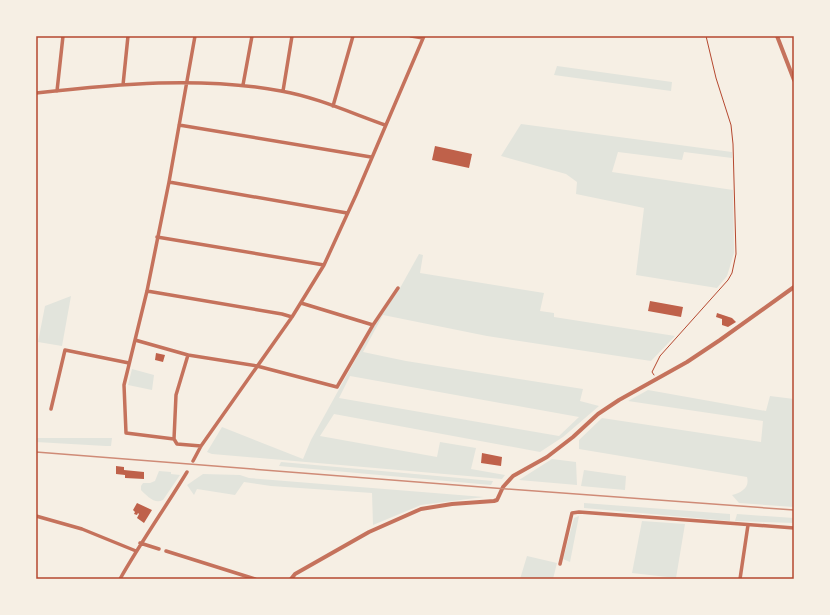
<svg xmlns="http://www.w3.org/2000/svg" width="830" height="615" viewBox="0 0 830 615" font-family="'Source Sans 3',sans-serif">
<rect width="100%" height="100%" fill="#f6efe4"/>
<path fill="#e2e4dc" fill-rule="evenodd" d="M 557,66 L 672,82 L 671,91 L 554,75 Z
M 521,124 L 732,152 L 732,158 L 684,152 L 682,160 L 618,152 L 612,172 L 733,190 L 734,253 L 727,276 L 717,288 L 636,275 L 644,208 L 576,194 L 577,182 L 566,174 L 501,156 Z
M 419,254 L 423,255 L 420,273 L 544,293 L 540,311 L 554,313 L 554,317 L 675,336 L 651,361 L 487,336 L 383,315 L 363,352 L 406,361 L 583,389 L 580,401 L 599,406 L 563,437 L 540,452 L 334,414 L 320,436 L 437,457 L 440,442 L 476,448 L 471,469 L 505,475 L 502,479 L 212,454 L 207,452 L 222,427 L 303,459 L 311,440 L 375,324 L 400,288 ZM 350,376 L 579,417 L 559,436 L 339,398 Z
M 71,296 L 62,346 L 38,342 L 45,306 Z
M 132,369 L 154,375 L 152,390 L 128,385 Z
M 648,390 L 766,411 L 770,396 L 794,399 L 794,507 L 739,503 L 732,495 C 741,493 750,488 747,477 L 579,449 L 579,440 L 602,418 L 761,442 L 763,421 L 628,401 Z
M 36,438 L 112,438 L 111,446 L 106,446 L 36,442 Z
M 552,459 L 576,462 L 577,485 L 519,480 Z
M 281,462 L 493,481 L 491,485 L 279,466 Z
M 584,470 L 626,476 L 625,490 L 581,486 Z
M 159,471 L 171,472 L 171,474 L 180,475 L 163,500 C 155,505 146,495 141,490 L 141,486 L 143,483 L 150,483 L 155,481 Z
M 203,474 L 240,475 L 249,478 L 484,497 L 421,505 L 373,525 L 372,493 L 271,486 L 244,482 L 235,495 L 197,489 L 194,495 L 187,485 Z
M 584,503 L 730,514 L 730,521 L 584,508 Z
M 737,514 L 794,518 L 794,523 L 735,521 Z
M 579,516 L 570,562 L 563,559 L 574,518 Z
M 642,521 L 685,524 L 676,578 L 632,573 Z
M 527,556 L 557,563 L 553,579 L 520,579 Z"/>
<path fill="#bf614a" d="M 435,146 L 472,154 L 469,168 L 432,160 Z
M 650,301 L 683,307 L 681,317 L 648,311 Z
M 717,313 L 732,318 L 736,322 L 728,327 L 722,325 L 722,319 L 716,317 Z
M 156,353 L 165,355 L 163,362 L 155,360 Z
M 482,453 L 502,457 L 501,466 L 481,463 Z
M 116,466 L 124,467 L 124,470 L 144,472 L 144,479 L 125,478 L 125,475 L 116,474 Z
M 137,503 L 152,510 L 144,523 L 137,518 L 139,514 L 138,513 L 137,515 L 134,514 L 135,512 L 133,510 Z"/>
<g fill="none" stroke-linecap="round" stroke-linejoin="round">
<path stroke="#b5482f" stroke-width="1" d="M 654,375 L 652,372 L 660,356 L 728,280 L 732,273 L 736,254 L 733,144 L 731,125 L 716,78 L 706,36"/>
<path stroke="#c5725c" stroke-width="3.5" d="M 411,36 L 423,38
M 123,85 L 128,36
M 243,85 L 252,36
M 57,91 L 63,36
M 283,91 L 292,36
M 36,93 C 117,84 200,76 281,91 C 316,97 351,113 385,125
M 333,106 L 353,36
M 179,125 L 371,157
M 169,182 L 347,213
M 157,237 L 324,265
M 147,291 L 282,314 L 292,317
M 301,303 L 373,325
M 135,340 L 188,355 L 257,366 L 337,387 L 373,325 L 398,288
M 51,409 L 65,350 L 129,363
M 174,439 L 126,433 L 124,385 L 147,291 L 169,182 L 195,36
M 174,439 L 176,395 L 188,355
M 174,439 L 177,444 L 201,446
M 193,461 L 201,446 L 292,317 L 324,265 L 356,195 L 424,36
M 36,516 L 82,529 L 136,551
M 140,543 L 159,549
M 166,551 L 255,579
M 560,564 L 572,513 L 579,512 L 794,528
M 120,579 C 141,542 165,508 187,472
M 740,579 L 748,525"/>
<path stroke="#c5725c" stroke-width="4" d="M 777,36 L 794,80
M 291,579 L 295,574 L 369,532 L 421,509 L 452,504 L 494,501 L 497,500 L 503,487 L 513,476 L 547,457 L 573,437 L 598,414 L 619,400 L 687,362 L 720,340 L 794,287"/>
<path stroke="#cf8b77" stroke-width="1.5" d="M 36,452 L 494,488 L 794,510"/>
</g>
<rect width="830" height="615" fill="none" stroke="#f6efe4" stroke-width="74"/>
<rect x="37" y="37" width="756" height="541" fill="none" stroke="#b5482f" stroke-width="1.5"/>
</svg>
